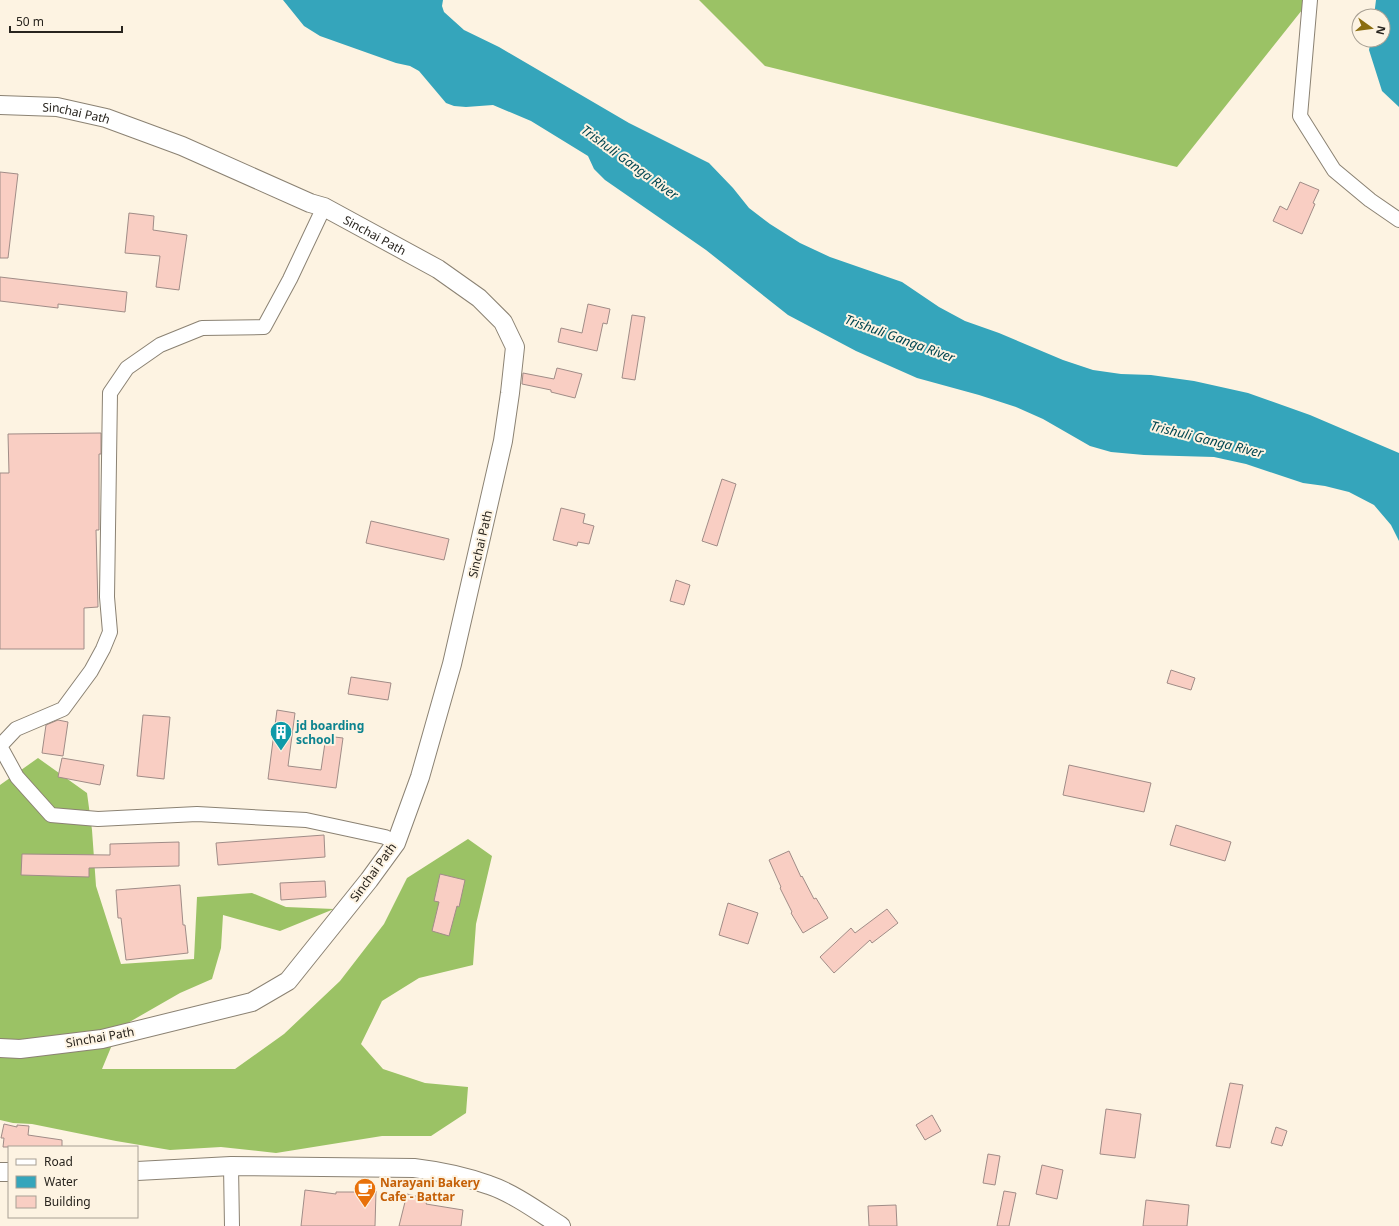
<svg xmlns="http://www.w3.org/2000/svg" width="1399" height="1226" viewBox="0 0 1399 1226" font-family="'Noto Sans',sans-serif">
<rect width="100%" height="100%" fill="#fdf3e2"/>
<path fill="#9bc265" d="M 699,0 L 1310,0 L 1177,167 L 765,66 Z
M 38,758 L 87,793 L 92,830 L 96,886 L 121,964 L 194,959 L 197,897 L 252,893 L 286,907 L 334,909 L 280,931 L 223,915 L 221,948 L 212,979 L 180,993 L 119,1028 L 102,1069 L 235,1069 L 284,1034 L 340,981 L 384,924 L 407,878 L 468,839 L 492,856 L 476,924 L 473,965 L 419,978 L 382,1001 L 361,1044 L 383,1069 L 425,1083 L 468,1087 L 466,1113 L 431,1136 L 382,1136 L 276,1153 L 221,1147 L 170,1150 L 116,1141 L 32,1124 L 13,1123 L 0,1120 L 0,785 Z"/>
<path fill="#35a5bb" d="M 283,0 L 443,0 L 442,6 L 444,12 L 464,30 L 499,47 L 629,123 L 709,163 L 733,188 L 749,208 L 770,224 L 800,243 L 830,257 L 902,282 L 939,307 L 965,321 L 999,333 L 1063,360 L 1093,370 L 1121,374 L 1151,375 L 1194,381 L 1248,393 L 1310,415 L 1399,453 L 1399,541 L 1391,525 L 1374,505 L 1349,492 L 1325,486 L 1303,483 L 1246,464 L 1214,457 L 1144,455 L 1111,452 L 1090,446 L 1043,419 L 1016,407 L 979,395 L 917,378 L 856,351 L 788,315 L 706,250 L 605,180 L 594,169 L 588,156 L 531,121 L 493,105 L 466,107 L 454,106 L 446,103 L 419,71 L 410,66 L 396,63 L 320,36 L 304,26 Z
M 1376,0 L 1399,0 L 1399,107 L 1382,91 L 1369,50 L 1371,40 L 1383,40 L 1383,16 L 1374,16 Z"/>
<path fill="#f9cec3" stroke="#a08c87" d="M 0,172 L 18,174 L 8,258 L 0,258 Z
M 1300,182 L 1319,190 L 1313,203 L 1315,204 L 1302,234 L 1273,221 L 1280,206 L 1287,210 Z
M 129,213 L 154,216 L 153,230 L 187,235 L 179,290 L 156,287 L 160,256 L 125,253 Z
M 0,277 L 127,292 L 125,312 L 58,304 L 58,308 L 0,301 Z
M 588,304 L 610,309 L 607,324 L 603,323 L 597,351 L 558,342 L 561,328 L 582,333 Z
M 632,315 L 645,317 L 635,380 L 622,378 Z
M 557,368 L 582,374 L 575,398 L 551,392 L 551,390 L 522,384 L 523,373 L 554,379 Z
M 101,433 L 101,454 L 99,454 L 99,530 L 96,530 L 98,607 L 84,608 L 84,649 L 0,649 L 0,473 L 9,473 L 8,434 Z
M 722,479 L 736,484 L 717,546 L 702,541 Z
M 561,508 L 585,514 L 583,523 L 594,526 L 589,544 L 578,542 L 577,546 L 553,540 Z
M 371,521 L 449,539 L 444,560 L 366,543 Z
M 676,580 L 690,585 L 684,605 L 670,601 Z
M 1171,670 L 1195,678 L 1191,690 L 1167,683 Z
M 351,677 L 391,683 L 388,700 L 348,694 Z
M 277,710 L 295,713 L 288,766 L 321,770 L 326,736 L 343,738 L 336,788 L 268,779 Z
M 143,715 L 170,717 L 164,779 L 137,776 Z
M 58,720 L 68,722 L 63,756 L 42,753 L 46,725 Z
M 62,758 L 104,765 L 100,785 L 58,777 Z
M 1069,765 L 1151,783 L 1144,812 L 1063,795 Z
M 1176,825 L 1231,842 L 1225,861 L 1170,845 Z
M 324,835 L 325,857 L 218,865 L 216,843 Z
M 179,842 L 179,866 L 89,868 L 89,877 L 21,875 L 22,854 L 110,855 L 110,844 Z
M 789,851 L 801,877 L 802,876 L 814,899 L 816,898 L 828,918 L 803,933 L 791,913 L 792,912 L 780,888 L 781,887 L 769,860 Z
M 440,874 L 465,880 L 459,907 L 457,906 L 449,936 L 432,931 L 439,902 L 434,901 Z
M 325,881 L 326,897 L 281,900 L 280,883 Z
M 180,885 L 183,925 L 185,925 L 188,953 L 126,960 L 121,918 L 118,918 L 116,890 Z
M 728,903 L 758,913 L 748,944 L 719,935 Z
M 887,909 L 898,923 L 872,943 L 870,940 L 834,973 L 820,957 L 851,928 L 855,933 Z
M 1230,1083 L 1243,1085 L 1230,1148 L 1216,1146 Z
M 1106,1109 L 1141,1114 L 1135,1158 L 1100,1154 Z
M 932,1115 L 941,1131 L 925,1140 L 916,1125 Z
M 4,1124 L 17,1127 L 17,1125 L 29,1126 L 28,1135 L 62,1140 L 62,1147 L 3,1147 L 4,1138 L 1,1138 Z
M 1276,1127 L 1287,1131 L 1282,1146 L 1271,1143 Z
M 988,1154 L 1000,1156 L 995,1185 L 983,1183 Z
M 1042,1165 L 1063,1170 L 1057,1199 L 1036,1194 Z
M 305,1190 L 336,1194 L 336,1192 L 355,1192 L 355,1191 L 376,1191 L 375,1226 L 301,1226 Z
M 1004,1191 L 1016,1193 L 1009,1226 L 997,1226 Z
M 407,1194 L 428,1199 L 426,1204 L 463,1210 L 461,1226 L 399,1226 Z
M 1146,1200 L 1189,1205 L 1187,1226 L 1143,1226 Z
M 896,1205 L 897,1226 L 869,1226 L 868,1206 Z"/>
<g fill="none" stroke-linecap="round" stroke-linejoin="round">
<g stroke="#8b8273" stroke-width="16">
<path id="minor" d="M 1310,0 L 1300,116 L 1334,170 L 1370,200 L 1399,220
M 0,746 L 16,729 L 63,709 L 91,671 L 103,649 L 110,632 L 107,597 L 110,393 L 127,368 L 160,345 L 202,328 L 264,327 L 290,279 L 324,207
M 0,746 L 17,777 L 51,815 L 98,819 L 197,814 L 306,820 L 385,837 L 396,843
M 231,1166 L 232,1226"/>
</g>
<g stroke="#8b8273" stroke-width="20">
<g id="tertiary">
<path id="s1" d="M 0,105 L 57,107 L 106,118 L 182,146 L 310,203 L 324,207 L 438,269 L 479,298 L 503,322 L 515,347 L 510,393 L 503,441 L 452,664 L 420,777 L 396,843 L 369,880 L 288,981 L 252,1002 L 102,1039 L 20,1049 L 0,1048"/>
<path d="M 137,1171 L 231,1166 L 414,1168 C 439,1171 464,1176 489,1185 C 513,1193 539,1212 561,1226"/>
<path d="M 0,1172 L 9,1172"/>
</g>
</g>
<use href="#minor" stroke="#fff" stroke-width="14"/>
<use href="#tertiary" stroke="#fff" stroke-width="18"/>
</g>
<defs>
<g id="building-pin" transform="scale(1.15)"><path d="M0 17L-7.5 6A9.5 9.5 0 1 1 7.5 6Z" fill="#0f9aa8" stroke="#fdf3e2"/><path d="M-4-6H4V6H1V3H-1V6H-4ZM-2.5-4.3h1.7v1.8h-1.7ZM.8-4.3h1.7v1.8H.8ZM-2.5-1h1.7V.8h-1.7ZM.8-1h1.7V.8H.8Z" fill="#fff"/></g>
<g id="cafe-pin" transform="scale(1.15)"><path d="M0 17L-7.5 6A9.5 9.5 0 1 1 7.5 6Z" fill="#e8710a" stroke="#fdf3e2"/><path d="M-5.5-4.5H6V0H3Q3 3.5 0 3.5H-2.5Q-5.5 3.5-5.5 0ZM3-3.2v2h1.7v-2ZM-6 4.5H4V6H-6Z" fill="#fff"/></g>
</defs>
<g fill-rule="evenodd">
<use href="#building-pin" x="281" y="732"/>
<use href="#cafe-pin" x="365" y="1189"/>
</g>
<g text-anchor="middle" dominant-baseline="central" stroke-width="4" stroke-linejoin="round" paint-order="stroke">
<g font-size="12" fill="#28241e" stroke="#fdf3e2">
<text stroke="none"><textPath href="#s1" startOffset="77">Sinchai Path</textPath></text>
<text stroke="none"><textPath href="#s1" startOffset="401">Sinchai Path</textPath></text>
<text transform="translate(480 544) rotate(-77)">Sinchai Path</text>
<text transform="translate(373 872) rotate(-54)">Sinchai Path</text>
<text transform="translate(100 1037) rotate(-10)">Sinchai Path</text>
</g>
<g font-size="12" font-weight="bold" fill="#0d838f" stroke="#fdf3e2" text-anchor="start">
<text x="296" y="725">jd boarding<tspan x="296" dy="14">school</tspan></text>
</g>
<g font-size="12" font-weight="bold" fill="#c56008" stroke="#fdf3e2" text-anchor="start">
<text x="380" y="1182">Narayani Bakery<tspan x="380" dy="14">Cafe - Battar</tspan></text>
</g>
<g font-size="13" font-style="italic" fill="#004651" stroke="#fdf3e2">
<text transform="translate(630 162) rotate(36)">Trishuli Ganga River</text>
<text transform="translate(900 338) rotate(20)">Trishuli Ganga River</text>
<text transform="translate(1207 439) rotate(14)">Trishuli Ganga River</text>
</g>
</g>
<rect x="8" y="1146" width="130" height="72" fill="#fdf3e2" stroke="#a8a094"/>
<rect x="16" y="1159" width="20" height="6" fill="#ffffff" stroke="#a8a094"/>
<text x="44" y="1166" font-size="12" fill="#28241e">Road</text>
<rect x="16" y="1176" width="20" height="12" fill="#35a5bb" stroke="#a8a094"/>
<text x="44" y="1186" font-size="12" fill="#28241e">Water</text>
<rect x="16" y="1196" width="20" height="12" fill="#f9cec3" stroke="#a8a094"/>
<text x="44" y="1206" font-size="12" fill="#28241e">Building</text>
<g transform="translate(1371 28) rotate(104)"><circle r="19" fill="#fdf3e2" stroke="#a8a094"/>
<path d="M0-3L7 15L0 10L-7 15Z" fill="#8b6d0f"/>
<text y="-6" font-size="11" font-weight="bold" text-anchor="middle" fill="#28241e">N</text>
</g>
<path d="M10 26v6h112v-6" fill="none" stroke="#28241e" stroke-width="2"/>
<text x="16" y="26" font-size="12" fill="#28241e" stroke="#fdf3e2" stroke-width="3" paint-order="stroke">50 m</text>
</svg>
